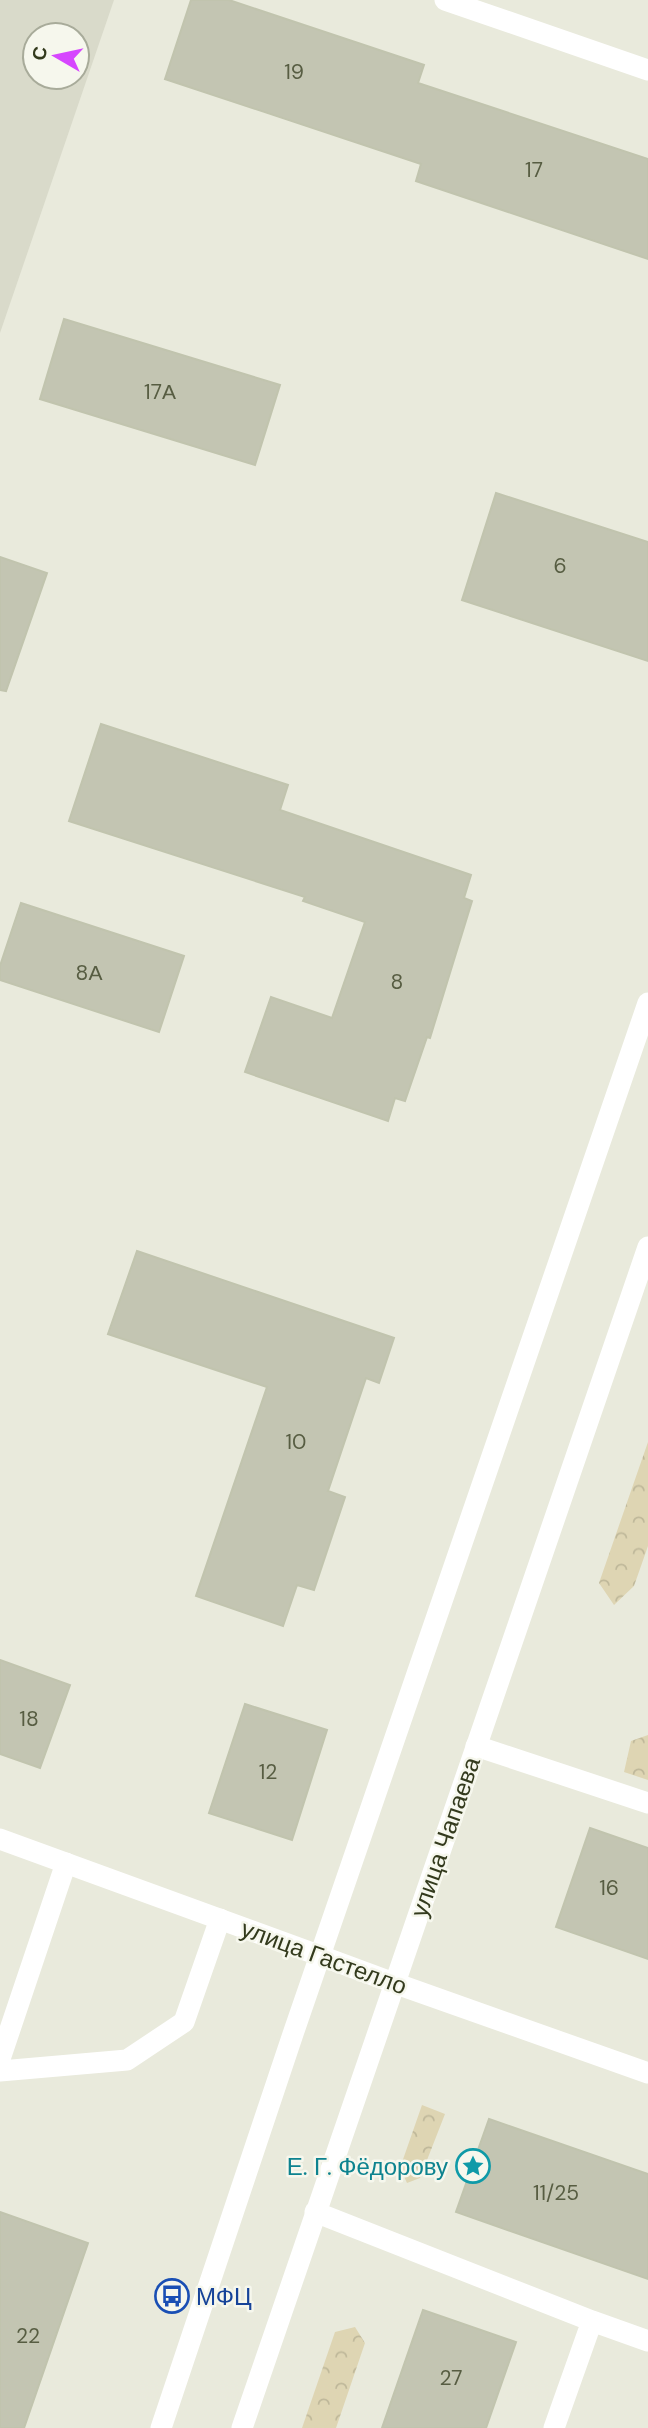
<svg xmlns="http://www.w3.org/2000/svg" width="648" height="2428" viewBox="0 0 648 2428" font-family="'DM Sans',sans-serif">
<defs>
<pattern id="forest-crowns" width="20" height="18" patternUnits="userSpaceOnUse" patternTransform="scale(1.75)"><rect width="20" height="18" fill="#ded5b3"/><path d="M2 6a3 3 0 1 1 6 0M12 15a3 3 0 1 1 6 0" fill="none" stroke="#bfb89a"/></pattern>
</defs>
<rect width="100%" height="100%" fill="#e9eadc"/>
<path fill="#d9daca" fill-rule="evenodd" d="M 0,0 L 114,0 L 0,333 ZM 35,35 L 77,35 L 77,77 L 35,77 Z"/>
<path fill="url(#forest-crowns)" d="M 648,1442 L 648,1546 L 634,1586 L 614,1605 L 599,1583 Z
M 648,1735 L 648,1780 L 624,1772 L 631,1741 Z
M 422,2105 L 445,2114 L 420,2178 L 407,2183 L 400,2168 Z
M 355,2327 L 365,2343 L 336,2428 L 302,2428 L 335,2332 Z"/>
<path fill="#c3c5b2" stroke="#c1c4ae" stroke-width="2" d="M 191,0 L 229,0 L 424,65 L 418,83 L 648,159 L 648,259 L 416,181 L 421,164 L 165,79 Z
M 64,319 L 280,385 L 255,465 L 40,399 Z
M 496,493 L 648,542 L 648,661 L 462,600 Z
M 0,557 L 47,573 L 6,691 L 0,690 Z
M 101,724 L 288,785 L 280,810 L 471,875 L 464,898 L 472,901 L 430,1038 L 427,1037 L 405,1101 L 395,1098 L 388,1121 L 245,1072 L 271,997 L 332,1018 L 365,922 L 303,901 L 305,897 L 69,821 Z
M 21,903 L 184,956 L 159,1032 L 0,980 L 0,966 Z
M 137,1251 L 394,1338 L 379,1383 L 366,1378 L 328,1491 L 345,1497 L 314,1590 L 297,1585 L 283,1626 L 196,1596 L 267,1387 L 108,1334 Z
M 0,1660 L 70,1685 L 40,1768 L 0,1754 Z
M 245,1704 L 327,1730 L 292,1840 L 209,1813 Z
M 590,1828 L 648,1848 L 648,1959 L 556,1927 Z
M 489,2119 L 648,2174 L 648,2279 L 456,2212 Z
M 0,2212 L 88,2243 L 24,2428 L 0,2428 Z
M 423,2310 L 516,2342 L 486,2428 L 382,2428 Z"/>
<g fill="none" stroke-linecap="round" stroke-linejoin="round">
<path stroke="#fff" stroke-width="21" d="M 476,1746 L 648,1803
M 0,2059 L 66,1863
M 0,2071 L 127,2060 L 184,2022 L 220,1919
M 315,2212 L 592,2321 L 648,2341
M 554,2428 L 592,2321"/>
<path stroke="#fff" stroke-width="21" d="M 0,1839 L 321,1956
M 394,1983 L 648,2073"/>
<path stroke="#fff" stroke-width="21" d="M 445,0 L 648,70
M 321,1956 L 394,1983
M 161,2428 L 294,2031 L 648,1003
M 242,2428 L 648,1247"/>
</g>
<defs>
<g id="sight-ring" transform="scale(1.75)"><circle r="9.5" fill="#f6f7ed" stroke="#0f9aa8" stroke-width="1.5"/><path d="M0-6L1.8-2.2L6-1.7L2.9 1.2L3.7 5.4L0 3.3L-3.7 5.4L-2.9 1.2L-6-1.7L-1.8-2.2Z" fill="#0f9aa8"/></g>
<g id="bus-ring" transform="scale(1.75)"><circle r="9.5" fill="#f6f7ed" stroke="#1a4fb4" stroke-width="1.5"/><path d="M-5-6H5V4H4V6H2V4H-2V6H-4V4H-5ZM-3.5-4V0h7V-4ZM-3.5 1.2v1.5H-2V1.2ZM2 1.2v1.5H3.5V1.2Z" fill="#1a4fb4"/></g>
</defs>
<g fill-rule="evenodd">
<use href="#sight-ring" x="473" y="2166"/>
<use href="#bus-ring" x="172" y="2296"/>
</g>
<g text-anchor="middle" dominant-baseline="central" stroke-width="5" stroke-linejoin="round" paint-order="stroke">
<g font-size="21" fill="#575d42">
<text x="294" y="72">19</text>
<text x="534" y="170">17</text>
<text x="160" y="392">17А</text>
<text x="560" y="566">6</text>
<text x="89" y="973">8А</text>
<text x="397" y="982">8</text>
<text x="296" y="1442">10</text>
<text x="29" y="1719">18</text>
<text x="268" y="1772">12</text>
<text x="609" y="1888">16</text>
<text x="556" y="2193">11/25</text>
<text x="28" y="2336">22</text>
<text x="451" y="2378">27</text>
</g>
<g font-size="24" fill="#333a1d" stroke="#f6f7ed">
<text transform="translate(445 1837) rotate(-71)">улица Чапаева</text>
<text transform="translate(324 1957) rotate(20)">улица Гастелло</text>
</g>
<g font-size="24" fill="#0d838f" stroke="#f6f7ed" text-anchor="end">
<text x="448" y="2166">Е. Г. Фёдорову</text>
</g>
<g font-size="24" fill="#164399" stroke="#f6f7ed" text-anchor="start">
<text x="196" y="2296">МФЦ</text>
</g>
</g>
<g transform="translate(56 56) rotate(279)"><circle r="33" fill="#f6f7ed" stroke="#a8ab9a" stroke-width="2"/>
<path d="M0-5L12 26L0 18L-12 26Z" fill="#d646fe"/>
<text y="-10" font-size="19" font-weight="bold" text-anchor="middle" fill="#333a1d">С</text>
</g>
</svg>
